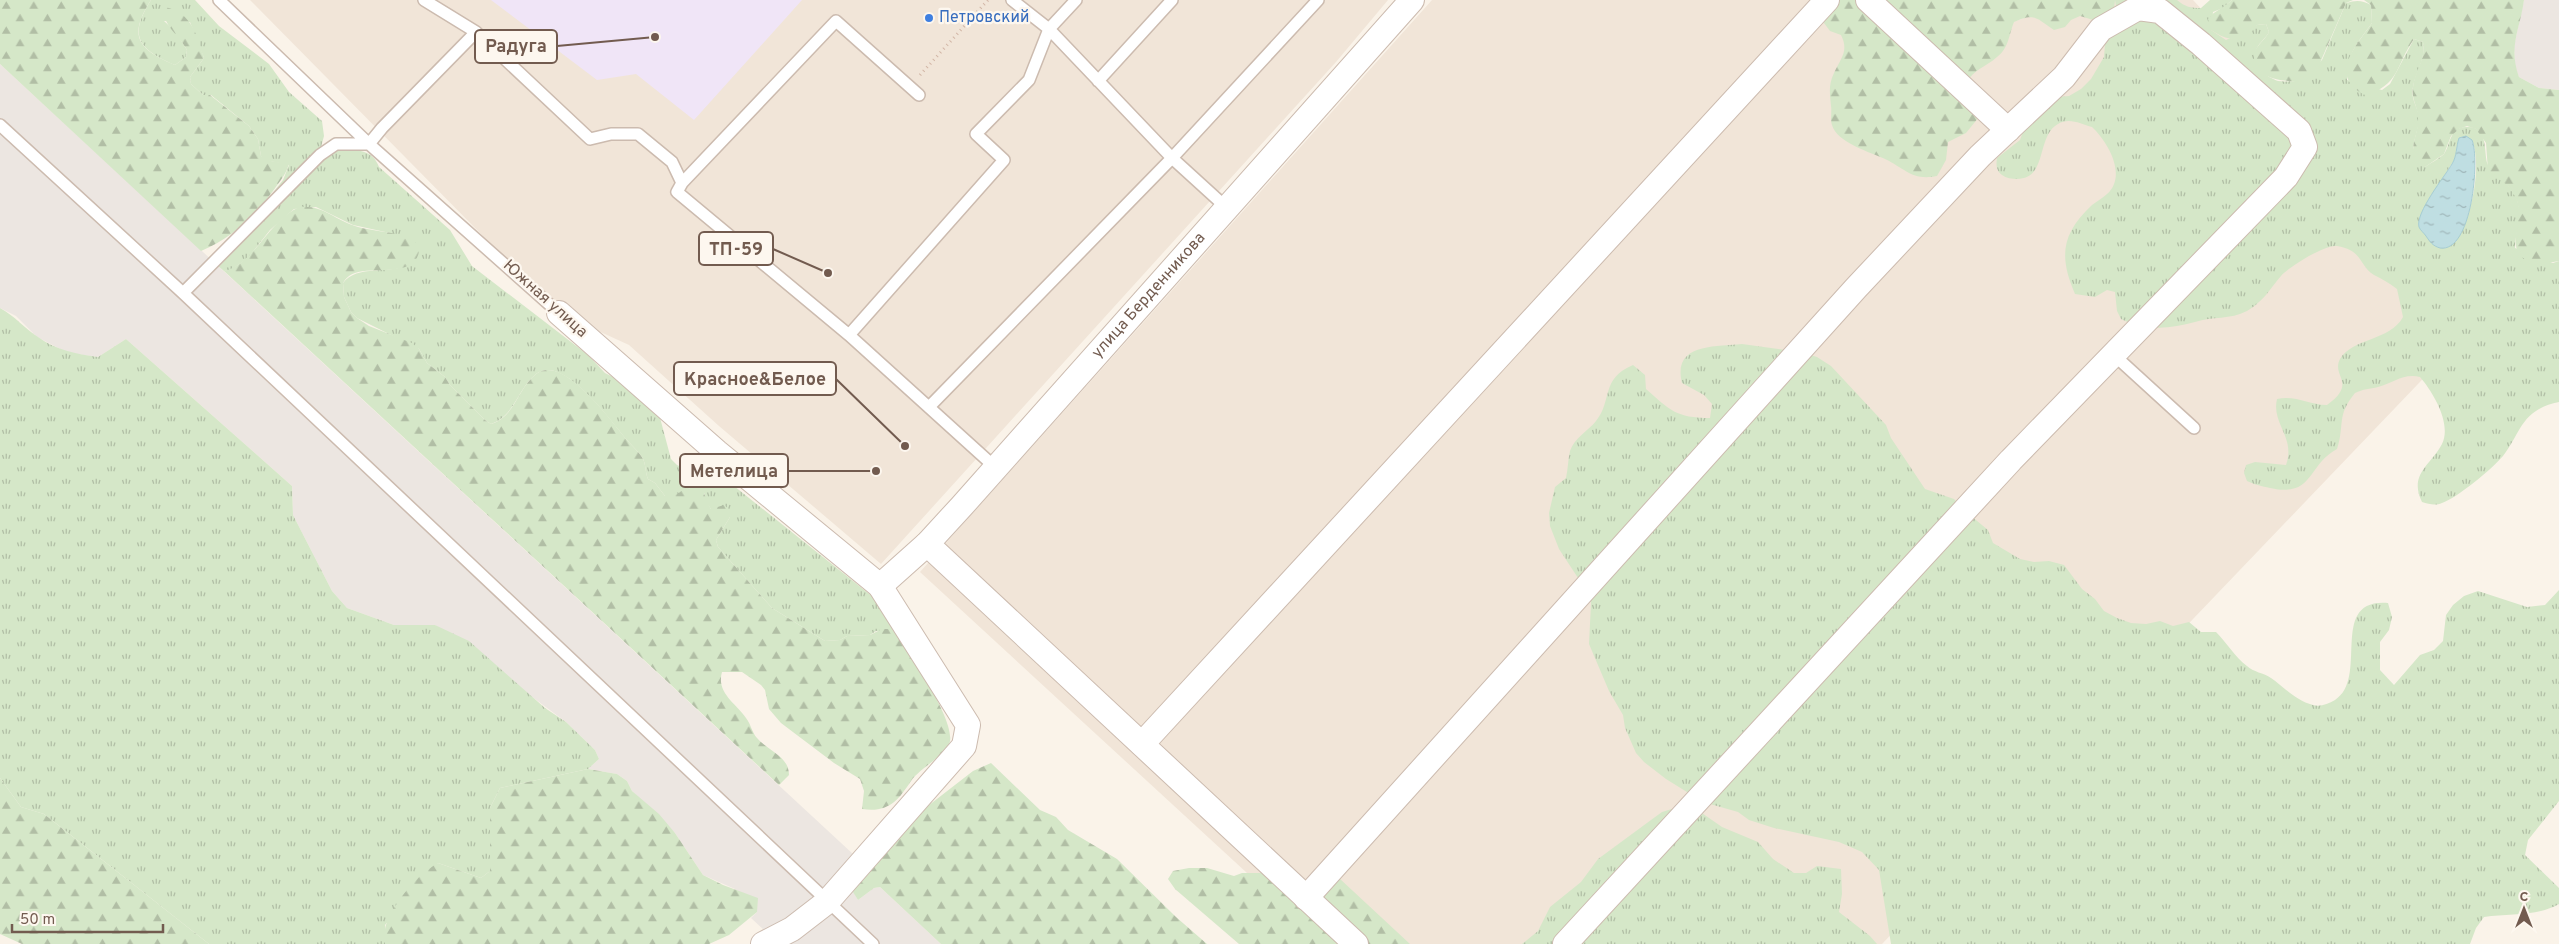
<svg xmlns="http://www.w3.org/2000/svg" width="2559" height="944" viewBox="0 0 2559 944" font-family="Overpass,sans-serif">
<defs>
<pattern id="grass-tufts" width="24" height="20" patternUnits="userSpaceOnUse" patternTransform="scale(1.25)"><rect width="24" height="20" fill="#d5e7c8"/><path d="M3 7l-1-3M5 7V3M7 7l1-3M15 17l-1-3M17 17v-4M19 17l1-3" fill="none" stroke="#b1bea5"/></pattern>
<pattern id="forest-firs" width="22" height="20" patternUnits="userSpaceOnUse" patternTransform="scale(1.25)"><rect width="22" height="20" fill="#d5e7c8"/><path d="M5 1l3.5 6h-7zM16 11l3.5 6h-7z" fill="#b1bea5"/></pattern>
<pattern id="water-ripples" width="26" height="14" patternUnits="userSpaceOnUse" patternTransform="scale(1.25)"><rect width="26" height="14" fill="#bfdee2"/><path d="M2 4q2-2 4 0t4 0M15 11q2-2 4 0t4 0" fill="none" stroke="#a0b7ba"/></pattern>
</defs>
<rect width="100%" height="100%" fill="#faf3e9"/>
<path fill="#f1e5d8" d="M 250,0 L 1388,0 L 1336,62 L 881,564 L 719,426 L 629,345 L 559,313 Z
M 1432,0 L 1955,0 L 1989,30 L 2078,0 L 2193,0 L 2485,314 L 1882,944 L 1324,944 L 920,572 Z"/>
<path fill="#ece6e1" d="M 2524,0 L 2559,0 L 2559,90 L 2539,88 L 2519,77 L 2515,67 L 2514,46 Z
M 0,64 L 867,867 L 855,882 L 853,891 L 858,900 L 874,888 L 880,887 L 941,944 L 779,944 L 751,918 L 757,912 L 735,889 L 703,875 L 675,833 L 632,791 L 627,781 L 617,774 L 588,769 L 599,759 L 595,750 L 566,722 L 435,625 L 394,625 L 347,608 L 332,591 L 293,515 L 292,486 L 126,339 L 98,357 L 68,353 L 37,337 L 16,316 L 0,308 Z"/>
<path fill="#f0e5f7" d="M 491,0 L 802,0 L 694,120 L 636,74 L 597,80 Z"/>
<path fill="url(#grass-tufts)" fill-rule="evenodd" d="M 151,0 L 195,0 L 219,26 L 269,64 L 289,92 L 322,121 L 324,136 L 321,147 L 271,202 L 260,209 L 283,180 L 289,165 L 265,160 L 261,156 L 258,139 L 249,126 L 211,95 L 203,95 L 191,84 L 190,77 L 204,58 L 190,22 L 164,21 L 175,31 L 187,50 L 186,57 L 175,65 C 138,49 128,36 151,0 Z
M 2115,0 L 2177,0 C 2185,7 2191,8 2201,8 L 2210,0 L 2232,0 L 2223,8 L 2213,12 L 2211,30 L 2226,40 L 2257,25 L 2266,24 L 2269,32 C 2266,38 2260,42 2257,48 C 2249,62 2265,77 2278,81 C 2284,82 2292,81 2298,81 L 2322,60 L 2346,3 C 2356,0 2362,0 2371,5 L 2372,23 C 2357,44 2347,53 2347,80 L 2382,90 L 2390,84 L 2414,39 L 2423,42 C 2426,60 2416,70 2413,87 C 2410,101 2420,109 2419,121 C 2418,130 2414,139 2413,148 L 2425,167 C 2430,163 2439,159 2444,154 C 2451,144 2449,128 2466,127 C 2490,125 2483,155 2488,165 C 2496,179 2514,185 2518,203 C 2522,217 2515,234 2515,248 L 2553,263 L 2559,261 L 2559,402 C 2521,410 2522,431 2503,456 C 2492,469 2457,498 2442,503 C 2435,506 2429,504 2422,502 C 2408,474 2432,464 2442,444 C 2452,424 2433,392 2420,377 C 2403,373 2394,383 2378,387 C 2370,389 2363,389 2355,393 C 2336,416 2345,425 2337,449 C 2307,465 2314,498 2270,488 C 2262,486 2255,485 2247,481 L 2244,473 L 2246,465 L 2255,462 L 2286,465 C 2296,437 2271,424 2277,399 C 2296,395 2309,405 2327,405 C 2358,383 2331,376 2340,359 C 2352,338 2390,341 2403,317 L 2397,289 C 2389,283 2382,279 2374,275 C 2359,266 2363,250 2337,246 C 2325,244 2289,267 2281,276 C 2269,290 2265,300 2247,311 C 2230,320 2213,316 2195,322 C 2170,329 2146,331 2121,319 L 2117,311 L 2115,292 L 2107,290 L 2095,297 L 2075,294 C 2059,257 2061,234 2092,205 C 2097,201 2103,198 2107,194 C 2128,175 2107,141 2092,127 C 2081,124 2069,117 2058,124 C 2036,136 2048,179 2017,179 C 2012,179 2006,178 2002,175 C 1996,171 1996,164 1997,158 L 2020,140 L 2035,99 L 2069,96 L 2081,89 L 2091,79 L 2104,57 L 2106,31 L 2116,6 ZM 2472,140 C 2483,166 2471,233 2446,248 L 2420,228 L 2427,203 L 2456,157 L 2457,145 Z
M 342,149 C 358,150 373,150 379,167 L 450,230 L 472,266 L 588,355 L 605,373 L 625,383 L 659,414 L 671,459 L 677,465 L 690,471 L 705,471 L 719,474 L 878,601 L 896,632 L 876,631 L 870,635 L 847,636 L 840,640 L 825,641 L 772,608 L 718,547 L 716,540 L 730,517 L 718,509 L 711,509 L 705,501 L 705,494 L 694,486 L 673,497 L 665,496 L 655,483 L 648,479 C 645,472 646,463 642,457 C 638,451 632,446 627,440 C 612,423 563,353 536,374 C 518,388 514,417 491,424 L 485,420 L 450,385 L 445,377 L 427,363 L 419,349 L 357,318 L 351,312 L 344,297 L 343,283 C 357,264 389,275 410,264 L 390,233 L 353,225 L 316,207 L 294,209 L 270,230 L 248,258 L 231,270 L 224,271 L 218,266 L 323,158 Z
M 0,308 C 15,316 24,328 38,337 C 56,350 76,354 98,357 L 126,339 L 292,486 L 293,515 L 332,591 L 347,608 L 394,625 L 435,625 L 469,641 L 545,708 L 566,722 L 595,750 L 599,759 L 588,769 L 500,788 L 490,808 L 490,871 L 481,878 L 438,863 L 385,925 L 385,944 L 209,944 L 44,814 L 21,807 L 0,778 Z
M 1742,344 L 1801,352 L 1817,357 L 1831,366 L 1886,425 L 1891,438 L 1925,489 L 1954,499 L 1965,511 L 1988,530 L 1993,543 L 2020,559 L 2034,562 L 2049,561 L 2064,565 L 2082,589 L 2095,599 L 2104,611 L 2117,618 L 2131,623 L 2146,624 L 2160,621 L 2173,626 L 2189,622 L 2201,632 L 2216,632 C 2227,643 2235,657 2247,666 C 2253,672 2264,673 2271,678 C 2284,687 2296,701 2313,705 C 2320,707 2328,704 2335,700 C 2370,678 2327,598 2388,603 L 2392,617 L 2389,630 L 2380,642 L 2380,670 L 2394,685 L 2420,655 L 2434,650 L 2443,641 L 2446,615 L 2453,605 L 2464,596 L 2478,591 L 2527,607 L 2545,605 L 2559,590 L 2559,801 L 2528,840 L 2525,855 L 2559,888 L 2559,904 C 2536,917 2510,913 2484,917 L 2476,928 L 2470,944 L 1891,944 L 1879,870 L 1862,852 L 1839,842 L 1774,828 L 1749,820 L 1738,812 L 1703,802 L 1666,779 L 1644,762 L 1636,753 L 1625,728 L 1623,715 L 1609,691 L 1589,644 L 1591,603 L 1589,590 L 1580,581 L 1559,549 L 1550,526 L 1549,513 L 1555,487 L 1566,478 C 1568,469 1568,459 1570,451 C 1574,438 1588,431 1596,421 C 1613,400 1600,379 1633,365 L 1645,375 L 1646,389 C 1670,410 1676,418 1710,418 L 1712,404 L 1704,395 L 1682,383 C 1672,343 1715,347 1742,344 Z
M 1675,808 L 1699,811 L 1722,827 L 1758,842 L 1773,859 L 1794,873 L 1806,873 L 1817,866 L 1841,869 L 1842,894 L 1839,912 L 1870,936 L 1877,944 L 1522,944 L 1538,931 L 1550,907 L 1581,882 L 1598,859 L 1651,820 L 1662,812 Z"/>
<path fill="url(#forest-firs)" d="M 0,0 L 151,0 C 128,36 137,49 175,65 L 186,57 L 187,50 C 180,36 159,22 165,7 C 192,13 197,35 204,58 L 190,77 L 191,84 L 203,95 L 210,95 L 249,126 L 258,139 L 261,156 L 271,161 L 289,164 C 285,176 280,181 273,191 C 253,218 232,238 201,251 L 0,64 Z
M 1829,0 L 2115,0 L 2113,20 L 2100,22 L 2080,16 L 2071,20 L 2065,27 L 2054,30 C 2037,19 2035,12 2014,22 C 2009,34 2009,48 1997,57 C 1986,67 1974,69 1966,83 L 1979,117 L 1966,133 L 1948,142 L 1946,160 L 1937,176 C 1912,181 1906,169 1885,159 C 1872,153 1836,142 1832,125 C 1830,120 1832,112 1831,106 C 1830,94 1828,85 1834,73 C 1841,58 1849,51 1841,35 L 1830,31 L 1824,23 Z
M 2232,0 L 2353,0 L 2346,3 L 2316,72 L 2307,81 C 2290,82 2253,82 2254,55 C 2255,46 2265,40 2269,32 L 2266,24 L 2257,25 C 2244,44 2229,42 2211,30 L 2208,19 C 2215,10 2224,8 2232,0 Z
M 2364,0 L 2524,0 C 2520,30 2508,46 2519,77 L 2539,88 L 2559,90 L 2559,261 C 2550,263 2541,262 2532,261 C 2502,256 2524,220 2517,201 C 2512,186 2500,180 2488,171 L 2486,143 L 2476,129 L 2467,126 L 2459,129 L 2451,136 L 2444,154 L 2425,167 L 2416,164 C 2408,147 2419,134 2418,118 C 2418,107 2411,99 2413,87 C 2415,70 2426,60 2423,42 L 2414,39 C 2395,66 2400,85 2365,95 C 2327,76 2356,46 2372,23 L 2371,5 Z
M 300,207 C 323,205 335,220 355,226 C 376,233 402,230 419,245 C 422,279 374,266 355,273 C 349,275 346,278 343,283 L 344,297 L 351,312 L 357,318 L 369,326 L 412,343 L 419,349 L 427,363 L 445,377 L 450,385 L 485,420 L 491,424 C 514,418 518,388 536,374 C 563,353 612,422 627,440 C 632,446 638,451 642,457 C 646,463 645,472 648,479 L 655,483 L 665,496 C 678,497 687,485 701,487 C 706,495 706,502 711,509 L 724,505 L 730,510 L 730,517 L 716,540 L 718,547 L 772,608 L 825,641 L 840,640 L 847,636 L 870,635 L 882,629 L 889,629 L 896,632 C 908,651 959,725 949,744 C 942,758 921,767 911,781 C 898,801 888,813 862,809 L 864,791 L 860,779 L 834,763 L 781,723 L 769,709 L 765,690 L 761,685 L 742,672 L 722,672 C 716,693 736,703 746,718 C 751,724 752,733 757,738 C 768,751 789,756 789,775 L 779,785 L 224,271 C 255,264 269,219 300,207 Z
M 991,763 L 1040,810 L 1056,817 L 1068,830 L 1117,859 L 1176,917 L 1207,944 L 941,944 L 880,887 L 874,888 L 858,900 L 853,892 L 855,882 L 924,809 L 973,771 Z
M 588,769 L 617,774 L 627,781 L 632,791 L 659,814 L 675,833 L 703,875 L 723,885 L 758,898 L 757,912 L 729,935 L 709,944 L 385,944 C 385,938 384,930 386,925 C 394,902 418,874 438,863 L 481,878 L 490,871 L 490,808 L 500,788 Z
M 0,778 L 21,807 L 44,814 L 209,944 L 22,944 L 0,934 Z
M 1189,868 L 1207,868 L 1234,876 L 1242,873 L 1273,873 L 1303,884 L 1339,878 L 1410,944 L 1239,944 L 1175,889 L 1168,879 L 1173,871 Z"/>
<path fill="url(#water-ripples)" stroke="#a6cdd3" d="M 2466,136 L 2472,140 C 2480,159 2472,253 2440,248 C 2433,246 2430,242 2426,236 C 2424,233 2420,230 2419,227 C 2415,213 2445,176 2452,164 C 2457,156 2456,147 2459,138 Z"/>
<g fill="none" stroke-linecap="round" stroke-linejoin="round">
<g stroke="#ccbbaf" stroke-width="14">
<path id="lane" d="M 219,0 L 369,144 L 559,313
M 424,0 L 476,32 L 590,139 L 611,134 L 638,134 L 672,162 L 682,183
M 1012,0 L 1049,29 L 1172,158 L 1228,209
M 1098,81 L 1172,0
M 919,95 L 836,21 L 682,183 L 677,192 L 849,335 L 996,468
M 0,125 L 183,293 L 873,944
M 183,293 L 320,155 L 336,144 L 369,144 L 382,128 L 476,32
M 849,335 L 1004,160 L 976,134 L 1029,80 L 1049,29 L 1076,0
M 2114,355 L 2194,428
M 929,407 L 1172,158 L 1318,0"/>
</g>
<g stroke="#ccbbaf" stroke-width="26">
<g id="street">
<path d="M 1868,0 L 2008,130"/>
<path d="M 559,313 L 717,452 L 880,586 L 968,725 L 964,746 L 827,902 L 792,929 L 763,944"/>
<path d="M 927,544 L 1356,944"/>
<path id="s1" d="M 880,586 L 927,544 L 961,507 L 1412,0"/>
<path d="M 1142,744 L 1827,0"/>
<path d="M 1306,898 L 1856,288 L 1980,156 L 2064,77 L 2101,29 L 2138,8 L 2160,11 L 2201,44 L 2299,131 L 2305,147 L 2286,177 L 2011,460 L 1565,944"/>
</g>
</g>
<path stroke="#d2b6a6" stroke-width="3" stroke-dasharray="1 4" stroke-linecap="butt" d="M 920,75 L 988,0"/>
<use href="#lane" stroke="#fff" stroke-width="11"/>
<use href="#street" stroke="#fff" stroke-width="24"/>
</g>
<circle fill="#3f7fe0" stroke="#fdf7ef" stroke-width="2" cx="929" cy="18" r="5"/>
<g text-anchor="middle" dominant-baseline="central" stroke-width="4.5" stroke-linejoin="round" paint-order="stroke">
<g font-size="16" fill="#366cbe" stroke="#fdf7ef" text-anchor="start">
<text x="939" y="18">Петровский</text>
</g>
<g font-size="16" fill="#725b4f" stroke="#fdf7ef">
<text stroke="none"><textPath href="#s1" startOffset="396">улица Берденникова</textPath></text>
<text transform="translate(545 299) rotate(42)">Южная улица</text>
</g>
</g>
<path fill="none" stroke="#725b4f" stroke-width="2" d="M655 37L557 46M828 273L773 249M905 446L836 379M876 471L788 471"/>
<g fill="#725b4f" stroke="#fdf7ef" stroke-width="2">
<circle cx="655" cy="37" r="5"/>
<circle cx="828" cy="273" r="5"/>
<circle cx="905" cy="446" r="5"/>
<circle cx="876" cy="471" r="5"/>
</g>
<g fill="#fdf7ef" stroke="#725b4f" stroke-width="2">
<rect x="475" y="30" width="82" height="33" rx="5"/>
<rect x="699" y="232" width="74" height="33" rx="5"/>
<rect x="674" y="362" width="162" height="33" rx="5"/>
<rect x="680" y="454" width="108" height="33" rx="5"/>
</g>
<g font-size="18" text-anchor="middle" font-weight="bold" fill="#725b4f">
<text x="516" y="52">Радуга</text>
<text x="736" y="255">ТП-59</text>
<text x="755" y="385">Красное&amp;Белое</text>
<text x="734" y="477">Метелица</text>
</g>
<g transform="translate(2524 909)" stroke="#fdf7ef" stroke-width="4" paint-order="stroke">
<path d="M0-4L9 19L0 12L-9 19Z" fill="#725b4f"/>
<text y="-8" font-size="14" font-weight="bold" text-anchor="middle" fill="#725b4f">С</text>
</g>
<path d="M12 924v8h151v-8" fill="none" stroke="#725b4f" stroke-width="2.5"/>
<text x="20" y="924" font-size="15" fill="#725b4f" stroke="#fdf7ef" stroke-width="4" paint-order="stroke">50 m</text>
</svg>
